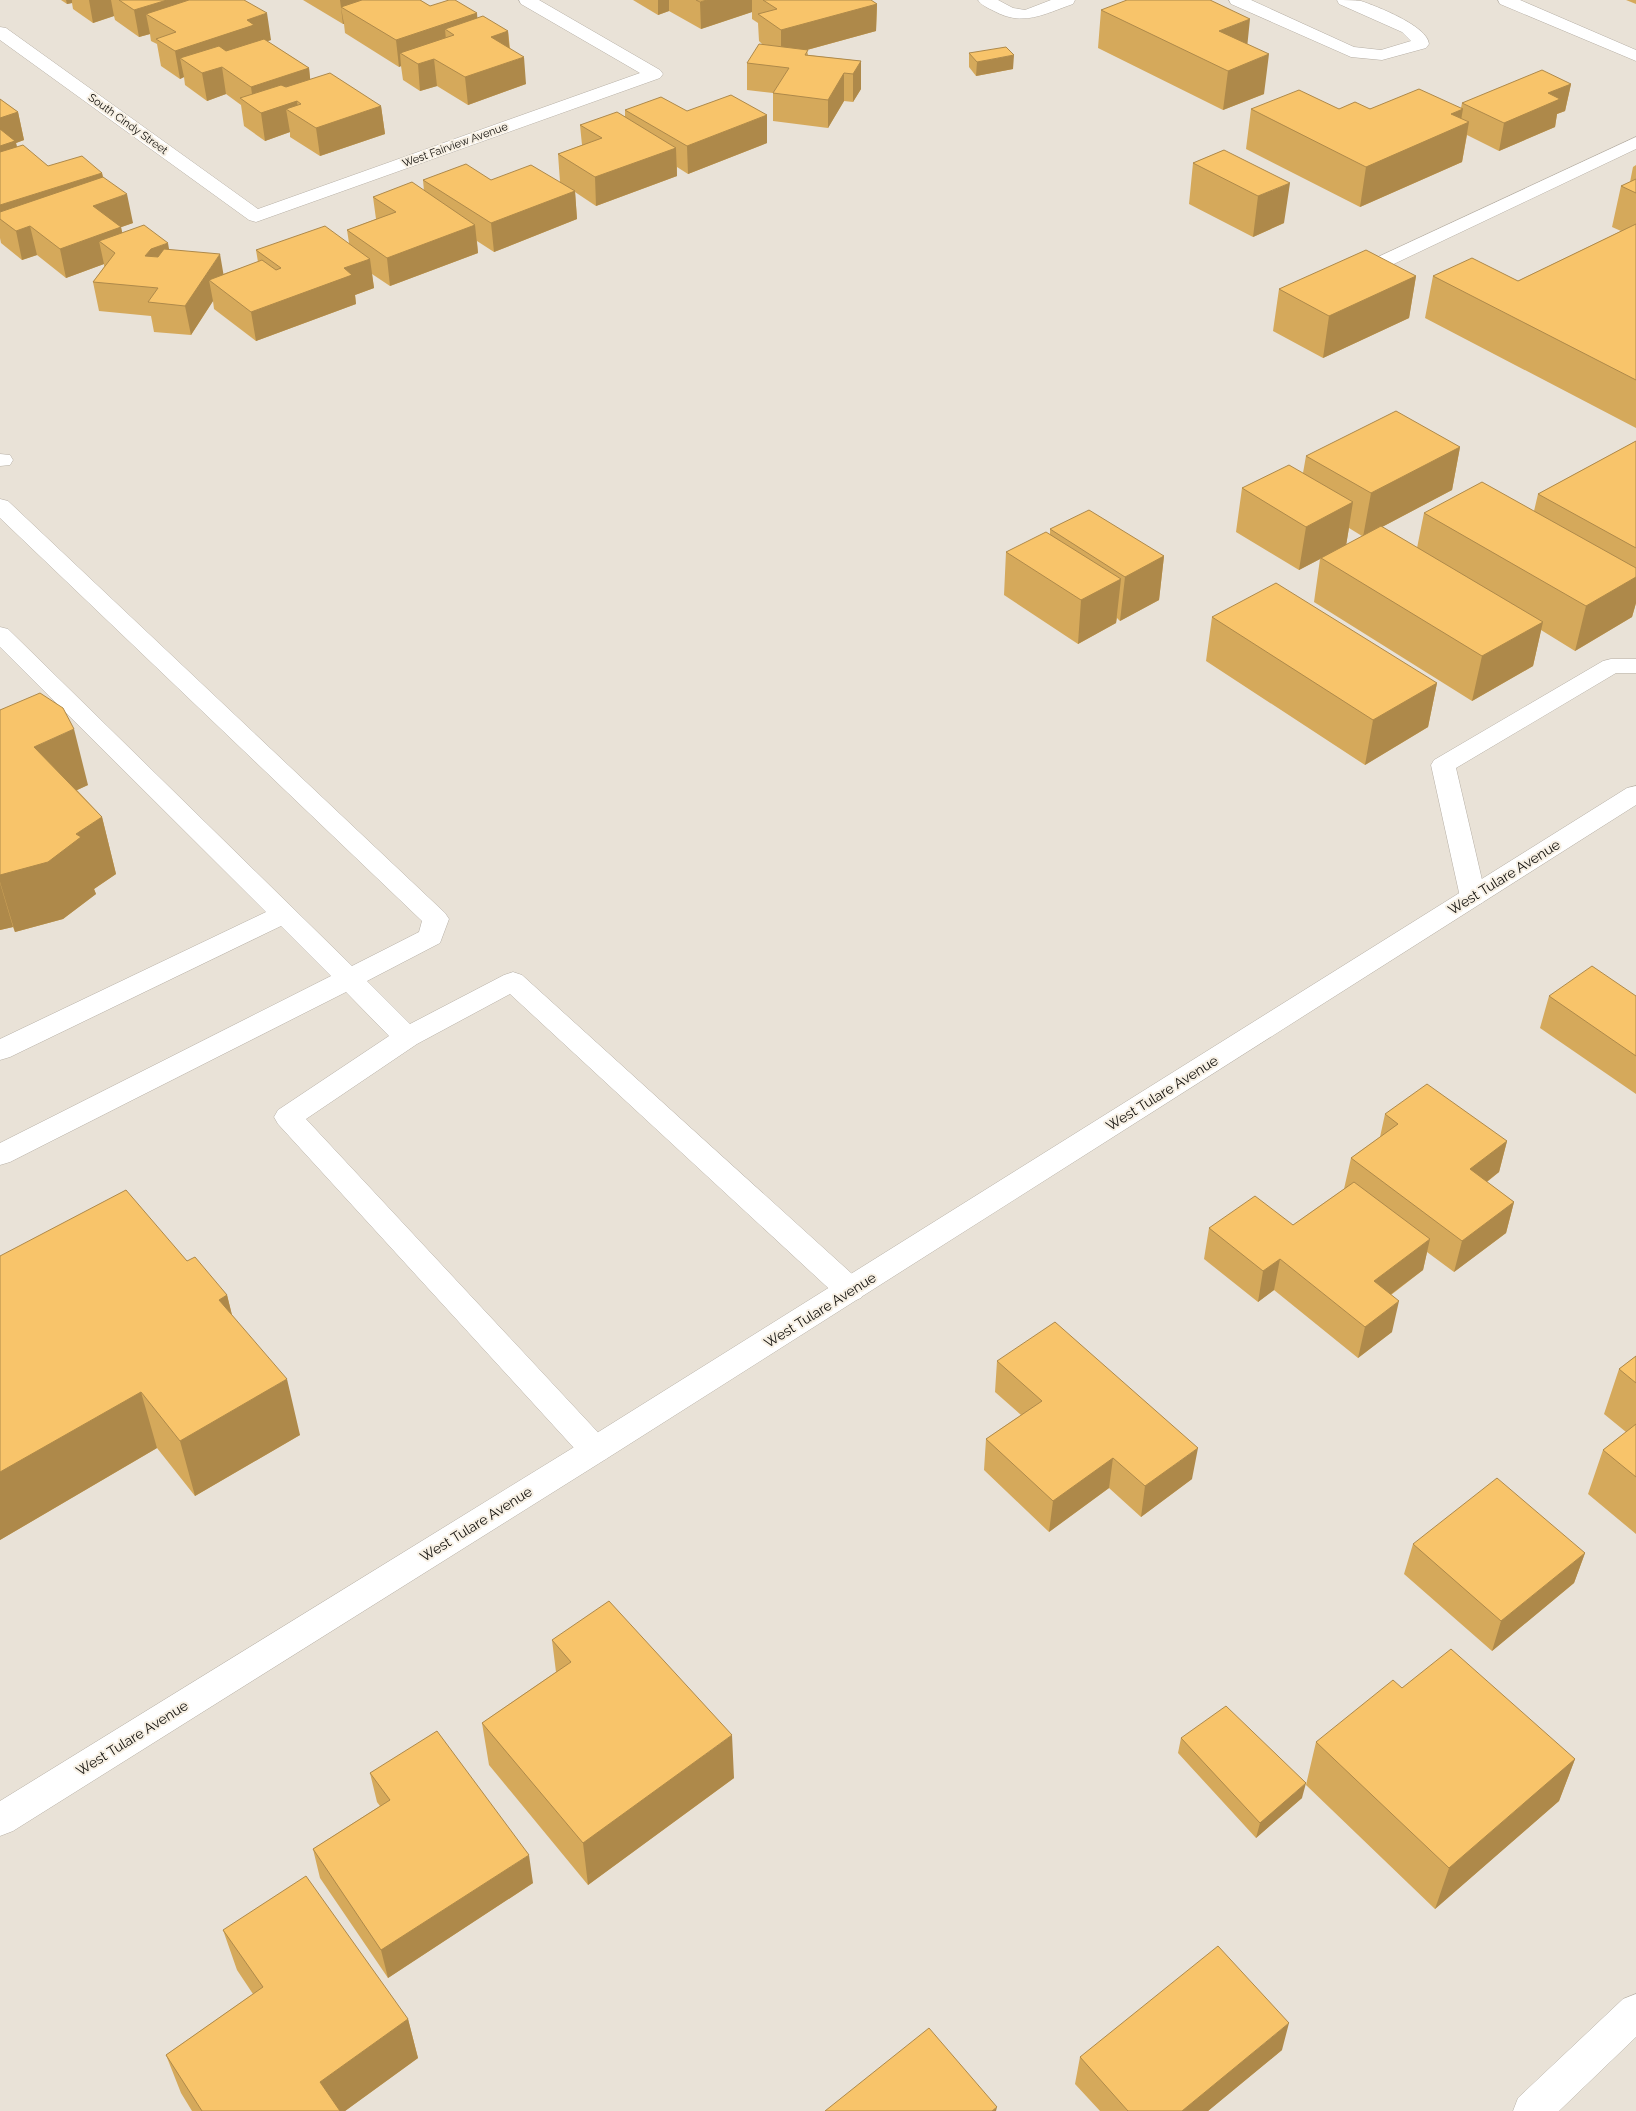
<svg xmlns="http://www.w3.org/2000/svg" width="1636" height="2111" viewBox="0 0 1636 2111" font-family="Raleway,sans-serif">
<rect width="100%" height="100%" fill="#e9e2d7"/>
<g fill="none" stroke-linecap="round" stroke-linejoin="round">
<g stroke="#b6afa5" stroke-width="1">
<path id="lane" d="M 978,0 L 998,0 L 1013,8 L 1025,10 L 1051,0 L 1075,0 L 1073,4 C 1044,14 1023,27 994,11 C 988,8 981,5 978,0 Z
M 1229,0 L 1251,0 L 1354,47 L 1381,50 L 1411,41 L 1402,32 L 1339,4 L 1337,0 C 1344,0 1354,0 1361,1 C 1376,6 1428,26 1429,44 L 1426,48 L 1382,60 L 1351,57 L 1231,4 Z
M 1636,137 L 1636,149 L 1379,271 L 1372,273 L 1365,271 L 1362,267 L 1365,263 Z
M 0,499 L 8,501 L 445,913 L 449,919 L 440,943 L 367,981 L 410,1024 L 504,975 L 513,972 L 522,975 L 861,1282 L 865,1290 L 861,1298 L 850,1302 L 839,1298 L 510,994 L 417,1044 L 306,1119 L 606,1441 L 611,1450 L 606,1459 L 595,1463 L 584,1459 L 278,1124 L 274,1117 L 278,1110 L 389,1036 L 346,992 L 10,1162 L 0,1165 L 0,1143 L 331,976 L 281,926 L 10,1057 L 0,1060 L 0,1039 L 266,912 L 0,647 L 0,627 L 8,629 L 352,966 L 419,932 L 422,921 L 0,518 Z
M 1611,659 L 1636,659 L 1636,673 L 1616,673 L 1456,768 L 1486,897 L 1482,903 L 1473,906 L 1464,903 L 1460,897 L 1431,765 L 1434,760 L 1603,661 Z"/>
</g>
<g stroke="#b6afa5" stroke-width="1">
<path id="street" d="M 519,0 L 539,0 L 660,70 L 663,74 L 660,78 L 256,222 L 249,220 L 0,40 L 0,27 L 6,28 L 258,209 L 640,73 L 521,4 Z
M 0,454 L 10,455 L 13,460 L 10,465 L 0,466 Z
M 1636,1994 L 1636,2037 L 1559,2111 L 1513,2111 L 1518,2098 L 1623,1999 Z"/>
</g>
<g stroke="#b6afa5" stroke-width="1">
<path id="secondary" d="M 1498,0 L 1520,0 L 1636,50 L 1636,61 L 1500,4 Z
M 1636,786 L 1636,805 L 606,1459 L 13,1831 L 0,1836 L 0,1801 L 584,1441 L 1627,788 Z"/>
</g>
<use href="#lane" fill="#fff" fill-rule="evenodd"/>
<use href="#street" fill="#fff" fill-rule="evenodd"/>
<use href="#secondary" fill="#fff" fill-rule="evenodd"/>
</g>
<path fill="#d5a95b" fill-rule="evenodd" d="M 61,0 L 244,0 L 271,40 L 267,41 L 309,68 L 310,79 L 381,106 L 385,134 L 320,156 L 290,137 L 290,132 L 265,141 L 244,126 L 241,105 L 226,94 L 207,101 L 185,85 L 184,77 L 180,79 L 161,66 L 157,44 L 151,41 L 150,34 L 139,37 L 115,20 L 114,16 L 93,23 L 73,9 L 72,3 L 67,4 Z
M 303,0 L 420,0 L 430,6 L 477,13 L 477,18 L 508,31 L 510,48 L 526,84 L 468,105 L 437,86 L 420,91 L 403,80 L 401,66 L 399,67 L 345,33 L 344,24 L 343,24 Z
M 633,0 L 871,0 L 877,4 L 876,31 L 807,50 L 808,55 L 861,61 L 861,89 L 853,102 L 844,101 L 828,128 L 773,121 L 773,93 L 747,90 L 747,63 L 763,45 L 759,41 L 758,23 L 752,19 L 752,12 L 701,29 L 669,11 L 658,15 Z
M 1626,0 L 1636,0 L 1636,4 Z
M 1101,10 L 1247,44 L 1264,94 L 1223,110 L 1098,48 Z
M 969,53 L 1013,69 L 976,76 L 969,67 Z
M 1571,84 L 1565,111 L 1557,114 L 1555,127 L 1499,151 L 1467,135 L 1462,162 L 1360,207 L 1246,149 L 1251,109 L 1461,108 L 1462,103 Z
M 0,99 L 18,112 L 24,140 L 16,143 L 17,147 L 48,166 L 102,173 L 103,177 L 133,223 L 121,227 L 122,233 L 169,250 L 223,274 L 258,262 L 256,250 L 349,243 L 347,230 L 376,219 L 373,197 L 424,191 L 423,180 L 491,180 L 560,182 L 558,154 L 582,145 L 580,125 L 625,116 L 625,110 L 687,111 L 767,115 L 767,143 L 688,174 L 677,167 L 677,176 L 596,206 L 575,192 L 577,219 L 494,252 L 477,241 L 478,253 L 390,286 L 372,274 L 374,288 L 355,295 L 356,304 L 256,341 L 214,309 L 213,301 L 191,335 L 154,332 L 151,316 L 99,311 L 93,282 L 104,267 L 104,264 L 66,278 L 37,255 L 22,260 L 1,243 L 0,238 Z
M 1224,150 L 1284,223 L 1253,237 L 1189,204 L 1193,163 Z
M 1636,165 L 1636,428 L 1425,318 L 1433,276 L 1518,281 L 1621,231 L 1612,227 L 1621,186 L 1630,182 L 1633,167 Z
M 1416,276 L 1409,318 L 1323,358 L 1273,331 L 1279,289 Z
M 1636,441 L 1636,603 L 1632,617 L 1575,651 L 1541,630 L 1533,666 L 1472,701 L 1314,602 L 1320,559 L 1299,570 L 1236,532 L 1242,488 L 1303,473 L 1306,456 L 1460,447 L 1452,490 L 1382,527 L 1417,548 L 1424,513 L 1534,511 L 1538,494 ZM 1349,528 L 1362,536 L 1346,545 Z
M 1050,529 L 1164,556 L 1159,600 L 1120,621 L 1117,618 L 1116,623 L 1078,644 L 1004,595 L 1006,552 L 1050,534 Z
M 1212,617 L 1437,683 L 1428,727 L 1365,765 L 1206,661 Z
M 0,710 L 88,785 L 77,790 L 102,817 L 116,874 L 94,889 L 96,894 L 63,919 L 15,932 L 13,927 L 0,930 Z
M 1549,996 L 1636,996 L 1636,1094 L 1540,1028 Z
M 1385,1114 L 1507,1141 L 1499,1172 L 1487,1182 L 1514,1202 L 1506,1233 L 1454,1272 L 1427,1252 L 1423,1270 L 1391,1295 L 1392,1332 L 1358,1358 L 1274,1290 L 1258,1302 L 1204,1259 L 1209,1228 L 1293,1225 L 1344,1189 L 1351,1158 L 1380,1137 Z
M 0,1256 L 187,1261 L 227,1295 L 232,1315 L 300,1435 L 195,1496 L 157,1448 L 0,1540 Z
M 1636,1356 L 1636,1534 L 1588,1494 L 1603,1450 L 1626,1432 L 1604,1414 L 1619,1369 Z
M 997,1361 L 1192,1479 L 1141,1517 L 1109,1488 L 1049,1532 L 984,1470 L 986,1439 L 1021,1415 L 995,1392 Z
M 1413,1544 L 1585,1553 L 1574,1583 L 1492,1651 L 1404,1574 Z
M 552,1640 L 734,1778 L 588,1885 L 489,1765 L 482,1723 L 556,1672 Z
M 1402,1688 L 1575,1759 L 1559,1801 L 1435,1909 L 1306,1785 L 1316,1742 Z
M 1181,1738 L 1302,1798 L 1256,1838 L 1178,1753 Z
M 370,1773 L 533,1883 L 388,1978 L 320,1878 L 313,1849 L 380,1806 L 377,1802 Z
M 223,1930 L 408,2019 L 418,2058 L 345,2111 L 192,2111 L 181,2093 L 166,2055 L 253,1994 L 237,1970 Z
M 1282,2050 L 1208,2111 L 1100,2111 L 1075,2084 L 1080,2057 Z"/>
<path fill="#ae894a" d="M 66,0 L 72,0 L 72,3 L 67,4 Z
M 89,0 L 111,0 L 114,16 L 93,23 Z
M 167,0 L 198,0 L 146,14 L 150,34 L 139,37 L 134,10 Z
M 340,0 L 392,0 L 341,7 L 344,24 L 343,24 Z
M 658,0 L 669,0 L 669,11 L 658,15 Z
M 707,0 L 752,0 L 752,12 L 701,29 L 700,2 Z
M 877,4 L 876,31 L 781,57 L 781,30 Z
M 267,13 L 271,40 L 257,45 L 259,52 L 180,58 L 184,77 L 180,79 L 175,51 L 247,20 Z
M 477,13 L 479,40 L 454,35 L 445,29 L 447,51 L 400,53 L 401,66 L 399,67 L 396,40 Z
M 1250,19 L 1246,58 L 1219,31 Z
M 508,31 L 510,58 L 491,37 Z
M 1269,54 L 1264,94 L 1223,110 L 1228,71 Z
M 1014,55 L 1013,69 L 976,76 L 977,62 Z
M 524,57 L 526,84 L 468,105 L 465,77 Z
M 434,59 L 437,86 L 420,91 L 418,64 Z
M 861,61 L 861,89 L 853,102 L 853,74 Z
M 222,67 L 226,94 L 207,101 L 202,73 Z
M 309,68 L 312,96 L 297,101 L 299,117 L 286,109 L 290,132 L 265,141 L 261,113 L 254,108 L 251,87 Z
M 844,73 L 844,101 L 828,128 L 828,100 Z
M 1571,84 L 1565,111 L 1557,114 L 1555,127 L 1499,151 L 1504,123 L 1548,93 Z
M 381,106 L 385,134 L 320,156 L 316,128 Z
M 1463,109 L 1460,126 L 1469,122 L 1462,162 L 1360,207 L 1366,167 L 1451,114 Z
M 18,112 L 24,140 L 16,143 L 22,169 L 0,176 L 0,113 Z
M 767,115 L 767,143 L 688,174 L 687,146 Z
M 676,148 L 677,176 L 596,206 L 595,177 Z
M 102,173 L 108,201 L 0,219 L 0,205 Z
M 1290,183 L 1284,223 L 1253,237 L 1258,196 Z
M 575,191 L 577,219 L 494,252 L 491,223 Z
M 127,194 L 133,223 L 99,235 L 93,206 Z
M 475,225 L 478,253 L 390,286 L 387,258 Z
M 30,226 L 37,255 L 22,260 L 16,231 Z
M 121,227 L 127,256 L 115,253 L 99,241 L 104,264 L 66,278 L 60,249 Z
M 168,243 L 173,272 L 145,256 L 151,249 Z
M 220,254 L 225,283 L 209,280 L 213,301 L 191,335 L 185,306 Z
M 370,259 L 374,288 L 355,295 L 356,304 L 256,341 L 251,312 L 344,268 Z
M 1416,276 L 1409,318 L 1323,358 L 1329,316 Z
M 1460,447 L 1452,490 L 1363,537 L 1371,493 Z
M 1353,502 L 1346,546 L 1321,558 L 1320,559 L 1299,570 L 1306,527 Z
M 1164,556 L 1159,600 L 1120,621 L 1125,577 Z
M 1636,577 L 1636,603 L 1632,617 L 1575,651 L 1586,606 Z
M 1121,579 L 1116,623 L 1078,644 L 1081,600 Z
M 1543,622 L 1533,666 L 1472,701 L 1482,656 Z
M 1437,683 L 1428,727 L 1365,765 L 1373,720 Z
M 74,729 L 88,785 L 49,803 L 34,747 Z
M 102,817 L 116,874 L 94,889 L 96,894 L 63,919 L 15,932 L 0,882 L 0,875 L 76,834 Z
M 0,883 L 13,927 L 0,930 Z
M 1507,1141 L 1499,1172 L 1462,1201 L 1470,1169 Z
M 1514,1202 L 1506,1233 L 1454,1272 L 1462,1241 Z
M 1430,1239 L 1423,1270 L 1366,1313 L 1374,1281 Z
M 1280,1259 L 1274,1290 L 1258,1302 L 1263,1271 Z
M 227,1295 L 241,1352 L 219,1300 Z
M 1399,1301 L 1392,1332 L 1358,1358 L 1365,1327 Z
M 287,1379 L 300,1435 L 195,1496 L 180,1441 Z
M 141,1392 L 157,1448 L 0,1540 L 0,1472 Z
M 1198,1448 L 1192,1479 L 1141,1517 L 1145,1486 Z
M 1113,1458 L 1109,1488 L 1049,1532 L 1053,1501 Z
M 1585,1553 L 1574,1583 L 1492,1651 L 1501,1621 Z
M 732,1735 L 734,1778 L 588,1885 L 583,1843 Z
M 1575,1759 L 1559,1801 L 1435,1909 L 1449,1868 Z
M 1306,1783 L 1302,1798 L 1256,1838 L 1260,1823 Z
M 529,1855 L 533,1883 L 388,1978 L 381,1950 Z
M 408,2019 L 418,2058 L 345,2111 L 329,2111 L 320,2082 Z
M 1289,2023 L 1282,2050 L 1208,2111 L 1182,2111 Z
M 997,2107 L 996,2111 L 992,2111 Z"/>
<path fill="#f8c46a" stroke="#ae894a" d="M 119,0 L 167,0 L 134,10 Z
M 189,0 L 244,0 L 267,13 L 247,20 L 254,25 L 175,51 L 156,39 L 176,32 L 146,14 Z
M 362,0 L 420,0 L 430,6 L 449,0 L 455,0 L 477,13 L 396,40 L 341,7 Z
M 696,0 L 707,0 L 700,2 Z
M 763,0 L 871,0 L 877,4 L 781,30 L 758,14 L 777,9 Z
M 1127,0 L 1210,0 L 1250,19 L 1219,31 L 1269,54 L 1228,71 L 1101,10 Z
M 483,16 L 508,31 L 491,37 L 524,57 L 465,77 L 434,59 L 418,64 L 400,53 L 454,35 L 445,29 Z
M 264,39 L 309,68 L 251,87 L 222,67 L 202,73 L 180,58 L 219,46 L 226,51 Z
M 759,44 L 808,50 L 805,55 L 861,61 L 853,74 L 844,73 L 828,100 L 773,93 L 789,68 L 747,63 Z
M 1006,47 L 1014,55 L 977,62 L 969,53 Z
M 1542,70 L 1571,84 L 1548,93 L 1560,99 L 1504,123 L 1462,103 Z
M 330,73 L 381,106 L 316,128 L 286,109 L 301,104 L 297,101 L 261,113 L 240,98 L 281,85 L 286,87 Z
M 1419,89 L 1463,109 L 1451,114 L 1469,122 L 1366,167 L 1251,109 L 1299,90 L 1339,109 L 1355,102 L 1370,109 Z
M 731,95 L 767,115 L 687,146 L 625,110 L 661,97 L 687,111 Z
M 0,99 L 18,112 L 0,118 Z
M 617,112 L 676,148 L 595,177 L 558,154 L 602,138 L 580,125 Z
M 0,129 L 15,141 L 0,146 Z
M 23,145 L 48,166 L 82,156 L 102,173 L 0,205 L 0,152 Z
M 1224,150 L 1290,183 L 1258,196 L 1193,163 Z
M 466,164 L 491,180 L 531,165 L 575,191 L 491,223 L 423,180 Z
M 103,177 L 127,194 L 93,206 L 121,227 L 60,249 L 30,226 L 16,231 L 0,219 L 0,212 Z
M 1636,179 L 1636,193 L 1621,186 Z
M 412,182 L 475,225 L 387,258 L 347,230 L 396,212 L 373,197 Z
M 1636,224 L 1636,380 L 1433,276 L 1472,258 L 1518,281 Z
M 144,225 L 168,243 L 151,249 L 145,256 L 158,257 L 164,249 L 220,254 L 185,306 L 148,302 L 158,288 L 93,282 L 115,253 L 99,241 Z
M 325,226 L 370,259 L 344,268 L 352,275 L 251,312 L 209,280 L 262,260 L 276,270 L 281,268 L 256,250 Z
M 1366,250 L 1416,276 L 1329,316 L 1279,289 Z
M 1396,411 L 1460,447 L 1371,493 L 1306,456 Z
M 1636,441 L 1636,548 L 1538,494 Z
M 1289,465 L 1353,502 L 1306,527 L 1242,488 Z
M 1482,482 L 1636,568 L 1636,577 L 1586,606 L 1424,513 Z
M 1089,510 L 1164,556 L 1125,577 L 1050,529 Z
M 1381,526 L 1543,622 L 1482,656 L 1321,558 Z
M 1046,532 L 1121,579 L 1081,600 L 1006,552 Z
M 1276,583 L 1437,683 L 1373,720 L 1212,617 Z
M 40,693 L 63,708 L 74,729 L 34,747 L 102,817 L 76,834 L 81,837 L 48,862 L 0,875 L 0,710 Z
M 1592,966 L 1636,996 L 1636,1056 L 1549,996 Z
M 1427,1084 L 1507,1141 L 1470,1169 L 1514,1202 L 1462,1241 L 1351,1158 L 1398,1124 L 1385,1114 Z
M 1354,1182 L 1430,1239 L 1374,1281 L 1399,1301 L 1365,1327 L 1280,1259 L 1263,1271 L 1209,1228 L 1255,1196 L 1293,1225 Z
M 126,1190 L 187,1261 L 195,1257 L 227,1295 L 219,1300 L 287,1379 L 180,1441 L 141,1392 L 0,1472 L 0,1256 Z
M 1055,1322 L 1198,1448 L 1145,1486 L 1113,1458 L 1053,1501 L 986,1439 L 1042,1401 L 997,1361 Z
M 1636,1356 L 1636,1383 L 1619,1369 Z
M 1636,1424 L 1636,1477 L 1603,1450 Z
M 1497,1478 L 1585,1553 L 1501,1621 L 1413,1544 Z
M 609,1601 L 732,1735 L 583,1843 L 482,1723 L 571,1662 L 552,1640 Z
M 1451,1649 L 1575,1759 L 1449,1868 L 1316,1742 L 1393,1680 L 1402,1688 Z
M 1226,1706 L 1306,1783 L 1260,1823 L 1181,1738 Z
M 437,1731 L 529,1855 L 381,1950 L 313,1849 L 390,1800 L 370,1773 Z
M 306,1876 L 408,2019 L 320,2082 L 340,2111 L 202,2111 L 166,2055 L 263,1987 L 223,1930 Z
M 1218,1946 L 1289,2023 L 1182,2111 L 1128,2111 L 1080,2057 Z
M 929,2028 L 997,2107 L 992,2111 L 825,2111 Z"/>
<g text-anchor="middle" dominant-baseline="central" stroke-width="4" stroke-linejoin="round" paint-order="stroke">
<g font-size="11" fill="#100e0a" stroke="#f7f0e4">
<text transform="translate(128 124) rotate(36)">South Cindy Street</text>
<text transform="translate(455 145) rotate(-20)">West Fairview Avenue</text>
</g>
<g font-size="14" fill="#100e0a" stroke="#f7f0e4">
<text transform="translate(1504 877) rotate(-32)">West Tulare Avenue</text>
<text transform="translate(1162 1093) rotate(-32)">West Tulare Avenue</text>
<text transform="translate(820 1310) rotate(-32)">West Tulare Avenue</text>
<text transform="translate(476 1524) rotate(-32)">West Tulare Avenue</text>
<text transform="translate(132 1738) rotate(-32)">West Tulare Avenue</text>
</g>
</g>
</svg>
